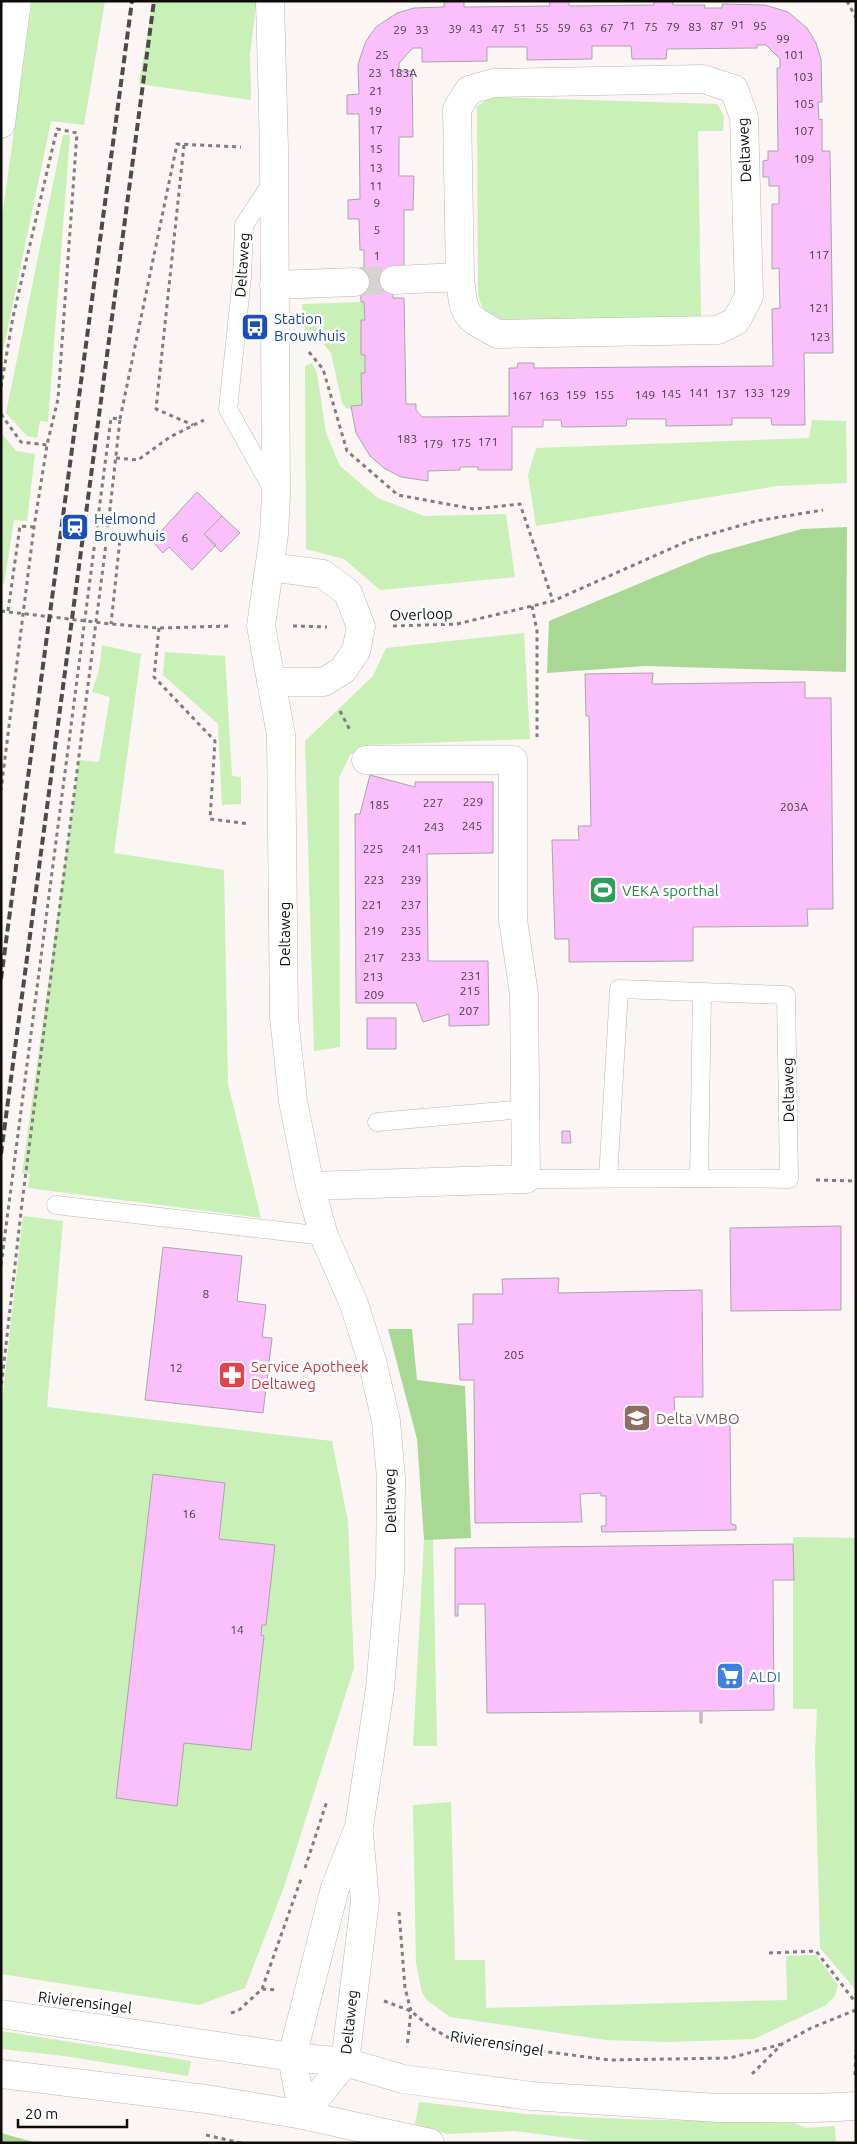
<svg xmlns="http://www.w3.org/2000/svg" width="857" height="2144" viewBox="0 0 857 2144" font-family="Ubuntu,sans-serif">
<rect width="100%" height="100%" fill="#fbf5f3"/>
<path fill="#c8f0b7" d="M 32,1 L 105,1 L 84,125 L 51,121 L 1,361 L 1,213 L 3,210 Z
M 153,1 L 258,1 L 256,7 L 250,54 L 251,100 L 139,84 Z
M 490,97 L 717,104 L 724,116 L 723,131 L 698,131 L 701,316 L 497,321 L 484,311 L 478,296 L 477,107 Z
M 63,135 L 70,135 L 48,422 L 40,421 L 37,438 L 27,436 L 6,413 Z
M 364,302 L 365,320 L 361,321 L 361,355 L 365,355 L 365,373 L 361,374 L 362,405 L 351,406 L 351,409 L 346,408 L 342,403 L 331,353 L 321,341 L 305,334 L 302,304 Z
M 312,363 L 317,373 L 326,433 L 340,466 L 378,498 L 424,516 L 506,514 L 515,577 L 380,590 L 344,559 L 306,549 L 305,366 Z
M 812,420 L 846,421 L 847,483 L 777,486 L 536,526 L 528,475 L 536,448 L 809,438 Z
M 1,433 L 16,451 L 35,454 L 27,521 L 14,520 L 4,584 L 1,584 Z
M 524,633 L 530,739 L 369,745 L 350,755 L 339,778 L 340,1047 L 314,1051 L 305,741 L 373,676 L 386,648 Z
M 102,645 L 141,654 L 114,853 L 224,870 L 228,1084 L 261,1218 L 28,1188 L 30,1174 L 22,1173 L 79,760 L 99,762 L 110,697 L 92,692 L 99,670 Z
M 165,652 L 225,656 L 232,776 L 241,777 L 241,804 L 222,805 L 218,724 L 163,675 Z
M 23,1216 L 63,1221 L 47,1407 L 332,1441 L 348,1521 L 354,1668 L 284,1887 L 245,1988 L 199,2005 L 1,1974 L 1,1411 Z
M 793,1537 L 856,1538 L 854,1988 L 820,1948 L 815,1754 L 817,1709 L 793,1709 Z
M 433,1539 L 437,1746 L 413,1746 L 424,1540 Z
M 451,1802 L 455,1960 L 485,1960 L 486,2008 L 787,2000 L 786,1956 L 816,1955 L 838,1985 L 835,1996 L 826,2005 L 754,2039 L 670,2042 L 606,2040 L 450,2017 L 428,2001 L 422,1993 L 416,1963 L 413,1805 Z
M 1,2031 L 191,2061 L 188,2076 L 64,2056 L 1,2049 Z
M 419,2102 L 526,2114 L 620,2119 L 794,2123 L 807,2128 L 835,2126 L 836,2143 L 607,2143 L 515,2131 L 447,2134 L 415,2124 Z"/>
<path fill="#a9d895" d="M 847,527 L 846,672 L 645,666 L 547,673 L 549,621 L 708,555 L 802,529 Z
M 388,1329 L 412,1329 L 417,1380 L 465,1386 L 471,1538 L 424,1540 L 417,1439 Z
M 1,2133 L 37,2143 L 1,2143 Z"/>
<path fill="#fbbffc" stroke="#a9a5a9" fill-rule="evenodd" d="M 444,1 L 464,1 L 464,7 L 550,6 L 549,1 L 569,1 L 569,6 L 654,5 L 654,1 L 673,1 L 673,5 L 705,5 L 704,8 L 722,8 L 722,4 L 765,5 L 788,12 L 807,28 L 816,43 L 821,59 L 822,102 L 818,102 L 819,120 L 822,119 L 822,151 L 830,151 L 833,353 L 804,353 L 805,425 L 772,425 L 771,418 L 732,418 L 732,425 L 666,426 L 666,419 L 627,419 L 626,426 L 562,427 L 561,420 L 543,420 L 543,427 L 512,427 L 512,470 L 478,470 L 478,467 L 460,467 L 460,470 L 428,471 L 428,481 L 401,477 L 384,468 L 370,456 L 356,433 L 351,406 L 362,405 L 361,373 L 365,373 L 365,355 L 361,355 L 361,320 L 365,320 L 364,302 L 361,302 L 360,268 L 364,268 L 364,250 L 360,250 L 359,219 L 348,219 L 348,200 L 360,199 L 359,114 L 347,114 L 347,95 L 359,94 L 358,66 L 360,58 L 366,41 L 376,27 L 397,13 L 414,8 L 444,7 ZM 757,45 L 766,45 L 780,59 L 780,68 L 777,68 L 778,151 L 768,151 L 768,160 L 763,161 L 763,177 L 769,177 L 769,186 L 779,186 L 779,204 L 772,204 L 772,269 L 779,268 L 780,308 L 772,309 L 773,366 L 534,368 L 534,363 L 518,363 L 517,368 L 509,368 L 509,416 L 422,417 L 416,410 L 416,404 L 406,404 L 404,298 L 393,298 L 393,271 L 404,271 L 404,210 L 413,210 L 414,176 L 399,176 L 399,137 L 413,137 L 412,71 L 399,71 L 399,63 L 413,48 L 422,48 L 422,62 L 487,61 L 487,47 L 527,47 L 527,60 L 592,59 L 592,46 L 631,46 L 632,59 L 666,59 L 667,49 L 757,48 Z
M 197,492 L 222,516 L 204,534 L 216,545 L 192,570 L 169,547 L 163,553 L 152,541 Z
M 222,516 L 240,533 L 221,552 L 204,534 Z
M 653,673 L 652,684 L 805,682 L 805,698 L 831,698 L 833,909 L 807,909 L 808,926 L 693,927 L 693,961 L 569,962 L 569,939 L 555,939 L 552,840 L 579,840 L 578,826 L 591,826 L 589,716 L 586,716 L 585,674 Z
M 370,775 L 415,787 L 415,782 L 493,782 L 493,853 L 427,854 L 428,961 L 488,961 L 489,1025 L 449,1026 L 449,1014 L 423,1022 L 416,1003 L 356,1003 L 355,814 L 360,814 Z
M 367,1018 L 396,1018 L 396,1049 L 367,1049 Z
M 562,1131 L 570,1131 L 571,1143 L 562,1143 Z
M 841,1226 L 841,1310 L 731,1311 L 730,1228 Z
M 163,1247 L 242,1256 L 237,1301 L 266,1305 L 262,1337 L 272,1338 L 263,1413 L 145,1400 Z
M 559,1278 L 558,1293 L 702,1290 L 703,1397 L 674,1397 L 675,1415 L 735,1414 L 735,1419 L 730,1419 L 731,1524 L 736,1525 L 736,1530 L 602,1532 L 601,1526 L 606,1526 L 606,1496 L 601,1496 L 601,1493 L 580,1494 L 582,1522 L 475,1523 L 474,1380 L 460,1380 L 458,1324 L 473,1324 L 473,1294 L 503,1294 L 502,1279 Z
M 153,1474 L 225,1483 L 219,1539 L 275,1545 L 266,1625 L 262,1625 L 261,1635 L 264,1636 L 251,1750 L 184,1743 L 177,1806 L 116,1798 Z
M 793,1544 L 794,1580 L 773,1580 L 774,1710 L 702,1711 L 702,1723 L 700,1723 L 700,1711 L 487,1713 L 485,1604 L 458,1604 L 458,1616 L 455,1616 L 455,1548 Z"/>
<g fill="none" stroke-linecap="round" stroke-linejoin="round">
<path stroke="#d7d2d0" stroke-width="28" stroke-dasharray="28 14" stroke-linecap="butt" d="M 355,282 L 394,280"/>
<g stroke="#bbb6b3" stroke-width="19">
<path id="lane" d="M 273,181 L 244,225 L 242,277 L 228,409 L 274,492
M 377,1122 L 525,1109
M 699,1177 L 702,993
M 526,1179 C 614,1179 701,1177 789,1179 L 786,995 L 619,989 L 608,1179
M 56,1205 L 324,1236"/>
</g>
<g stroke="#bbb6b3" stroke-width="29">
<path id="street" d="M 270,1 L 274,149 L 276,495 L 274,534 L 261,626 L 281,735 L 284,1017 L 293,1101 L 310,1186 L 324,1236 L 354,1304 L 372,1361 L 386,1421 L 391,1478 L 390,1572 L 380,1689 L 359,1827 L 335,1888 L 292,2057 L 303,2115
M 1,124 L 17,1
M 394,280 L 460,277 C 464,316 463,316 498,334 L 718,330 L 736,321 L 749,296 L 744,117 L 734,89 L 703,79 L 494,83 L 469,90 L 457,109 L 460,277
M 274,285 L 355,282
M 270,567 L 323,574 L 348,593 L 361,627 L 356,651 L 343,670 L 324,682 L 271,682
M 310,1186 L 526,1179 L 524,994 L 513,920 L 513,760 L 366,760
M 303,2115 L 345,2062 L 365,1901 L 359,1833"/>
</g>
<g stroke="#bbb6b3" stroke-width="29">
<path id="secondary" d="M 1,2014 L 292,2057 L 345,2062 L 403,2079 L 531,2096 L 718,2108 L 817,2108 L 856,2106
M 1,2074 L 206,2099 L 303,2115 L 430,2143"/>
</g>
<path stroke="#817d7c" stroke-width="3" stroke-dasharray="4 4" stroke-linecap="butt" d="M 847,1 L 856,18
M 184,145 L 156,409 L 193,425
M 309,352 L 323,369 L 347,451 L 398,495 L 474,509 L 520,504 L 553,601
M 1,387 L 13,317 L 57,129 L 77,133 L 58,399 L 47,445 L 34,527 L 1,790
M 1,414 L 21,442 L 47,445
M 120,419 L 177,144 L 241,147
M 116,458 L 138,460 L 170,437 L 204,420
M 107,536 L 120,539 L 111,624
M 532,606 L 537,631 L 537,737
M 1,611 L 111,624 L 159,628 L 230,626
M 8,611 L 20,526 L 34,527
M 293,626 L 327,627
M 393,626 L 457,624 L 553,601 L 690,540 L 756,521 L 823,510
M 159,628 L 154,677 L 215,741 L 210,819 L 250,824
M 340,711 L 351,732
M 816,1180 L 856,1181
M 1,1265 L 111,418 L 120,419 L 107,536 L 22,1203 L 1,1389
M 305,1868 L 327,1801
M 399,1912 L 405,1988 L 411,2011 L 407,2047
M 769,1953 L 816,1951 L 856,2003
M 262,1989 L 301,1879
M 384,2001 L 411,2011 L 430,2027 L 451,2039 L 609,2060 L 730,2058 L 782,2044
M 231,2013 L 238,2011 L 262,1989 L 276,1990
M 752,2074 L 782,2044 L 811,2028 L 856,2010
M 855,2075 L 856,2050
M 206,2135 L 241,2143"/>
<use href="#lane" stroke="#fff" stroke-width="18"/>
<use href="#street" stroke="#fff" stroke-width="28"/>
<use href="#secondary" stroke="#fff" stroke-width="28"/>
<path stroke="#4d4a49" stroke-width="4" stroke-dasharray="8 4" stroke-linecap="butt" d="M 1,979 L 132,1
M 1,1154 L 154,1"/>
</g>
<defs>
<g id="bus-square" transform="scale(1.4375)"><rect x="-9" y="-9" width="18" height="18" rx="4" fill="#1a4fb4" stroke="#fff"/><path d="M-5-6H5V4H4V6H2V4H-2V6H-4V4H-5ZM-3.5-4V0h7V-4ZM-3.5 1.2v1.5H-2V1.2ZM2 1.2v1.5H3.5V1.2Z" fill="#fff"/></g>
<g id="station-square" transform="scale(1.4375)"><rect x="-9" y="-9" width="18" height="18" rx="4" fill="#1a4fb4" stroke="#fff"/><path d="M-3-6H3Q5-6 5-4V2Q5 4 3 4L4.5 6H3L1.5 4h-3L-3 6H-4.5L-3 4Q-5 4-5 2V-4Q-5-6-3-6ZM-3.5-4v3h7v-3ZM-3.5 1v1.5H-2V1ZM2 1v1.5H3.5V1Z" fill="#fff"/></g>
<g id="stadium-square" transform="scale(1.4375)"><rect x="-9" y="-9" width="18" height="18" rx="4" fill="#2e9e5b" stroke="#fff"/><path d="M0-5a6.5 5 0 1 0 0 10a6.5 5 0 1 0 0-10ZM-3.5-1.8h7v3.6h-7Z" fill="#fff"/></g>
<g id="pharmacy-square" transform="scale(1.4375)"><rect x="-9" y="-9" width="18" height="18" rx="4" fill="#e0444e" stroke="#fff"/><path d="M-2-6h4v4h4v4h-4v4h-4v-4h-4v-4h4Z" fill="#fff"/></g>
<g id="school-square" transform="scale(1.4375)"><rect x="-9" y="-9" width="18" height="18" rx="4" fill="#8d6e63" stroke="#fff"/><path d="M0-5L7-2L0 1L-7-2ZM-4 1L0 2.5L4 1V4Q0 6-4 4Z" fill="#fff"/></g>
<g id="supermarket-square" transform="scale(1.4375)"><rect x="-9" y="-9" width="18" height="18" rx="4" fill="#3f7fe0" stroke="#fff"/><path d="M-6-5.5h2.5l.6 2H6L4.5 2H-2.5L-4.4-4H-6ZM-1.5 3.2a1.3 1.3 0 1 0 .1 0ZM3 3.2a1.3 1.3 0 1 0 .1 0Z" fill="#fff"/></g>
</defs>
<g fill-rule="evenodd">
<use href="#bus-square" x="255" y="327"/>
<use href="#station-square" x="75" y="527"/>
<use href="#stadium-square" x="603" y="890"/>
<use href="#pharmacy-square" x="232" y="1375"/>
<use href="#school-square" x="637" y="1418"/>
<use href="#supermarket-square" x="730" y="1676"/>
</g>
<g text-anchor="middle" dominant-baseline="central" stroke-width="5" stroke-linejoin="round" paint-order="stroke">
<g font-size="12" fill="#483947">
<text x="738" y="24">91</text>
<text x="629" y="25">71</text>
<text x="717" y="25">87</text>
<text x="760" y="25">95</text>
<text x="651" y="26">75</text>
<text x="673" y="26">79</text>
<text x="695" y="26">83</text>
<text x="520" y="27">51</text>
<text x="542" y="27">55</text>
<text x="564" y="27">59</text>
<text x="586" y="27">63</text>
<text x="607" y="27">67</text>
<text x="455" y="28">39</text>
<text x="476" y="28">43</text>
<text x="498" y="28">47</text>
<text x="400" y="29">29</text>
<text x="422" y="29">33</text>
<text x="783" y="38">99</text>
<text x="382" y="54">25</text>
<text x="794" y="54">101</text>
<text x="375" y="72">23</text>
<text x="403" y="72">183A</text>
<text x="803" y="76">103</text>
<text x="376" y="90">21</text>
<text x="804" y="103">105</text>
<text x="375" y="110">19</text>
<text x="376" y="129">17</text>
<text x="804" y="130">107</text>
<text x="376" y="148">15</text>
<text x="804" y="158">109</text>
<text x="376" y="167">13</text>
<text x="376" y="185">11</text>
<text x="377" y="202">9</text>
<text x="377" y="229">5</text>
<text x="819" y="254">117</text>
<text x="377" y="255">1</text>
<text x="819" y="307">121</text>
<text x="820" y="336">123</text>
<text x="699" y="392">141</text>
<text x="754" y="392">133</text>
<text x="780" y="392">129</text>
<text x="671" y="393">145</text>
<text x="726" y="393">137</text>
<text x="576" y="394">159</text>
<text x="604" y="394">155</text>
<text x="645" y="394">149</text>
<text x="522" y="395">167</text>
<text x="549" y="395">163</text>
<text x="407" y="438">183</text>
<text x="488" y="441">171</text>
<text x="461" y="442">175</text>
<text x="433" y="443">179</text>
<text x="185" y="537">6</text>
<text x="473" y="801">229</text>
<text x="433" y="802">227</text>
<text x="379" y="804">185</text>
<text x="794" y="806">203A</text>
<text x="472" y="825">245</text>
<text x="434" y="826">243</text>
<text x="373" y="848">225</text>
<text x="412" y="848">241</text>
<text x="374" y="879">223</text>
<text x="411" y="879">239</text>
<text x="372" y="904">221</text>
<text x="411" y="904">237</text>
<text x="374" y="930">219</text>
<text x="411" y="930">235</text>
<text x="411" y="956">233</text>
<text x="374" y="957">217</text>
<text x="471" y="975">231</text>
<text x="373" y="976">213</text>
<text x="470" y="990">215</text>
<text x="374" y="994">209</text>
<text x="469" y="1010">207</text>
<text x="206" y="1293">8</text>
<text x="514" y="1354">205</text>
<text x="176" y="1367">12</text>
<text x="189" y="1513">16</text>
<text x="237" y="1629">14</text>
</g>
<g font-size="15" fill="#0d0c0b" stroke="#fff">
<text transform="translate(744 150) rotate(-93)">Deltaweg</text>
<text transform="translate(242 265) rotate(-86)">Deltaweg</text>
<text transform="translate(421 614) rotate(-2)">Overloop</text>
<text transform="translate(284 934) rotate(-90)">Deltaweg</text>
<text transform="translate(788 1090) rotate(-91)">Deltaweg</text>
<text transform="translate(390 1501) rotate(-91)">Deltaweg</text>
<text transform="translate(85 2002) rotate(7)">Rivierensingel</text>
<text transform="translate(349 2022) rotate(-84)">Deltaweg</text>
<text transform="translate(497 2043) rotate(9)">Rivierensingel</text>
</g>
<g font-size="15" fill="#164399" stroke="#fff" text-anchor="start">
<text x="274" y="318">Station<tspan x="274" dy="17">Brouwhuis</tspan></text>
<text x="94" y="518">Helmond<tspan x="94" dy="17">Brouwhuis</tspan></text>
</g>
<g font-size="15" fill="#27864d" stroke="#fff" text-anchor="start">
<text x="622" y="890">VEKA sporthal</text>
</g>
<g font-size="15" fill="#be3a42" stroke="#fff" text-anchor="start">
<text x="251" y="1366">Service Apotheek<tspan x="251" dy="17">Deltaweg</tspan></text>
</g>
<g font-size="15" fill="#785e54" stroke="#fff" text-anchor="start">
<text x="656" y="1418">Delta VMBO</text>
</g>
<g font-size="15" fill="#366cbe" stroke="#fff" text-anchor="start">
<text x="749" y="1676">ALDI</text>
</g>
</g>
<rect width="857" height="2144" fill="none" stroke="#0d0c0b" stroke-width="5"/>
<path d="M18 2119v8h109v-8" fill="none" stroke="#0d0c0b" stroke-width="2.5"/>
<text x="25" y="2119" font-size="15" fill="#0d0c0b" stroke="#ffffff" stroke-width="4" paint-order="stroke">20 m</text>
</svg>
